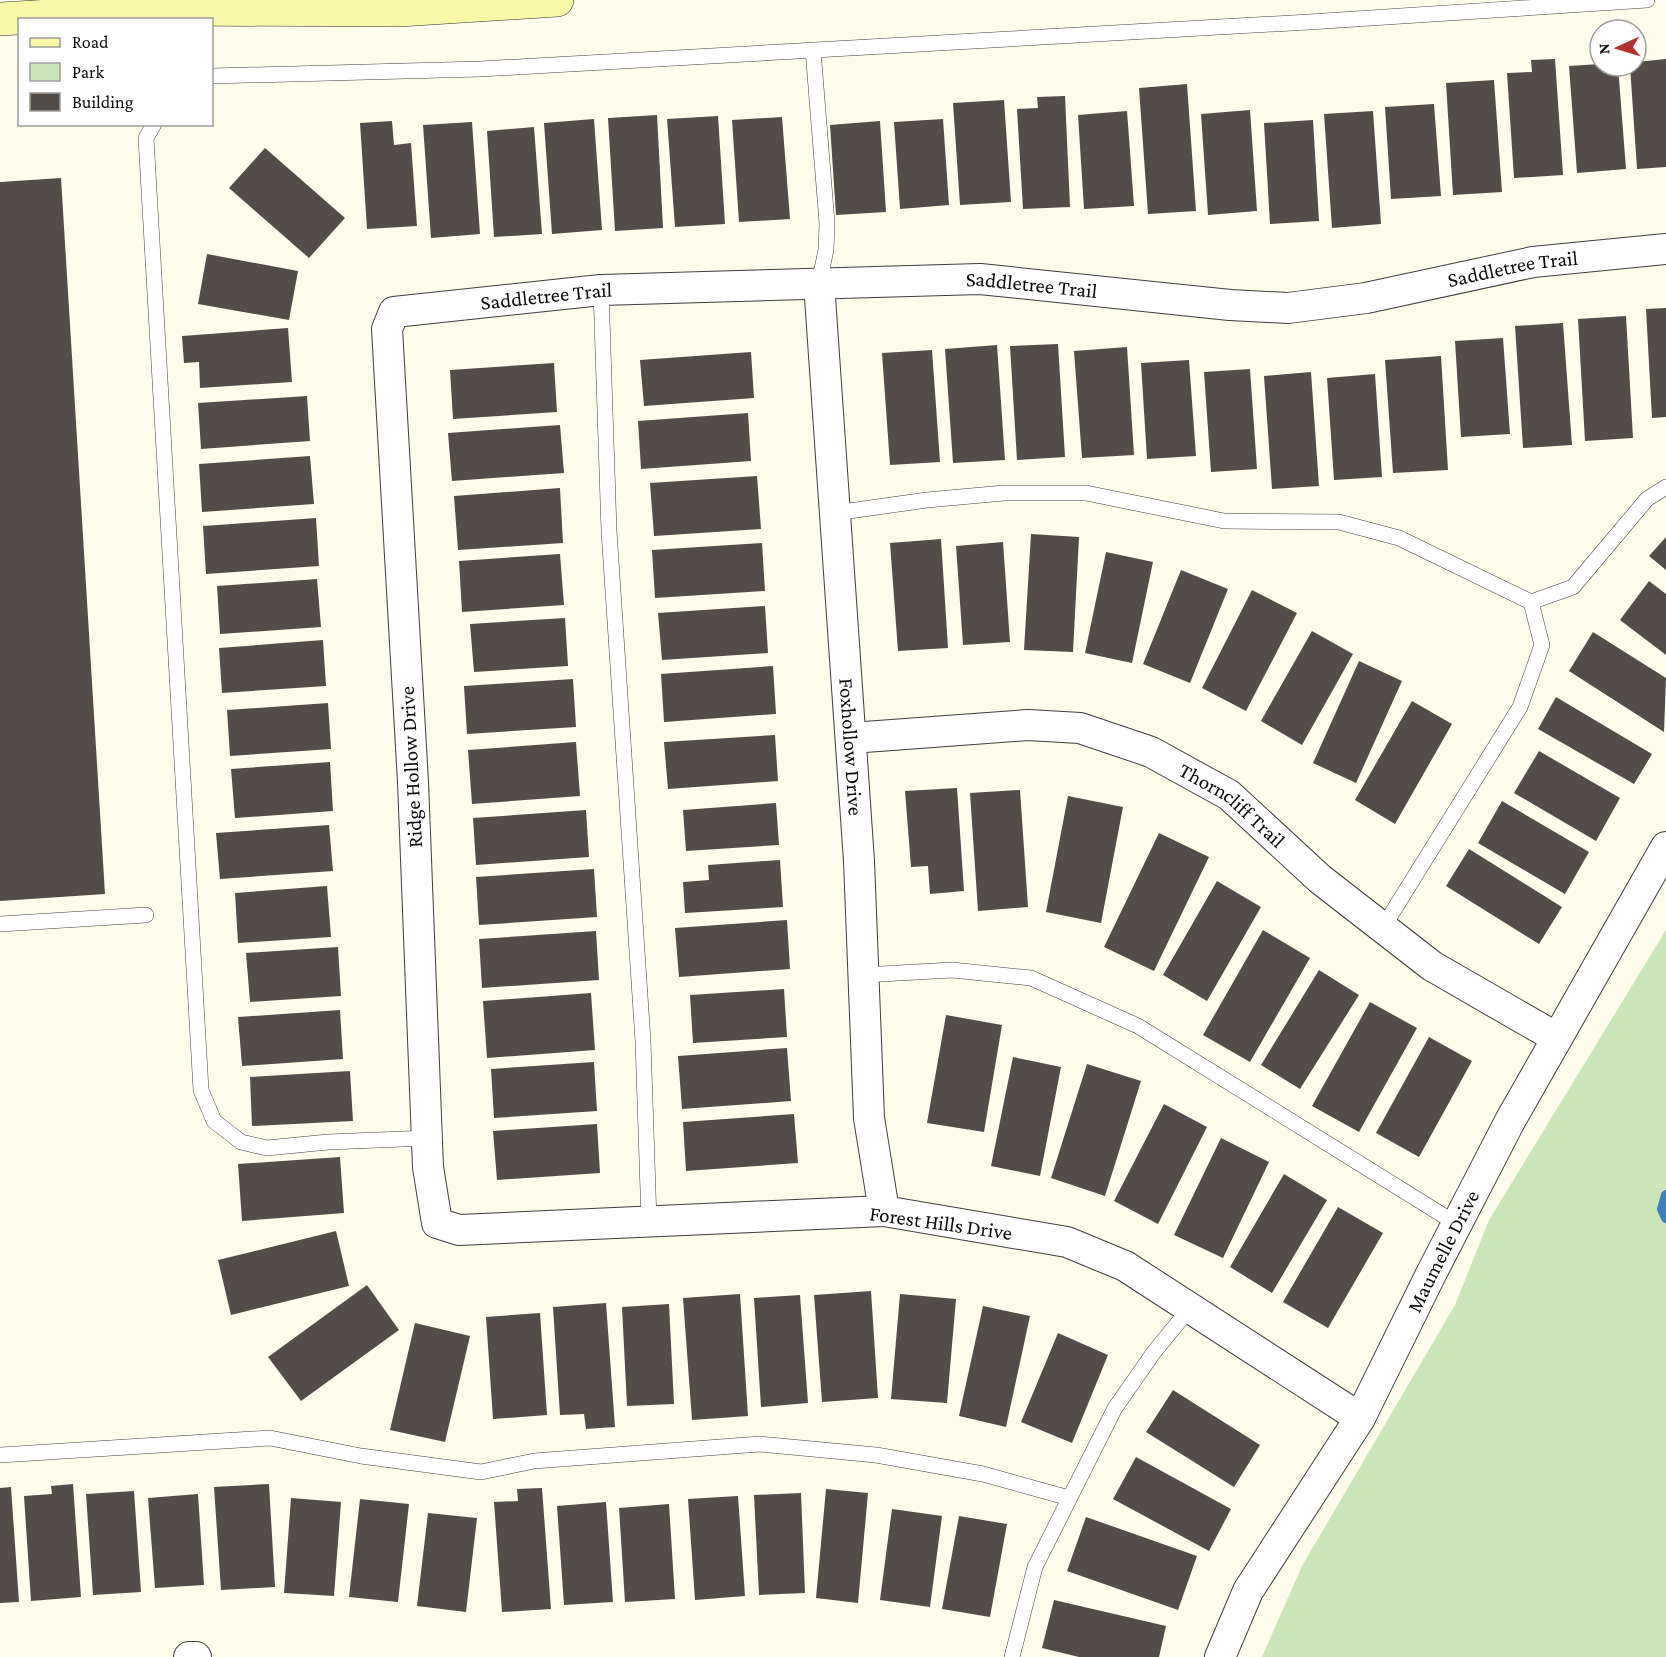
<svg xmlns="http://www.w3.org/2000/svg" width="1666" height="1657" viewBox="0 0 1666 1657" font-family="'Crimson Pro',serif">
<rect width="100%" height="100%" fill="#fefcea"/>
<path fill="#cae5b7" d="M 1666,930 L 1666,1657 L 1262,1657 L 1302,1566 L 1455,1305 L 1489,1220 Z"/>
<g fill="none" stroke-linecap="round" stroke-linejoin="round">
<path stroke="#3e81c3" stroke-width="10" d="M 1666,1195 L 1662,1209 L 1666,1218"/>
</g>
<path fill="#524d48" d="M 1555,59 L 1563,175 L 1514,178 L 1507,73 L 1532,72 L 1531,60 Z
M 1666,59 L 1666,167 L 1637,169 L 1630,66 L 1636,66 L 1636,62 Z
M 1600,64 L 1600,66 L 1618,66 L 1626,169 L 1577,173 L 1569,66 Z
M 1494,80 L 1502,192 L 1453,195 L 1446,83 Z
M 1187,84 L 1196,211 L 1148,214 L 1139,88 Z
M 1065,96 L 1070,207 L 1023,209 L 1017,109 L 1038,108 L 1037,97 Z
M 1004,100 L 1011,202 L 960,205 L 953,103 Z
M 1434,104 L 1441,196 L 1391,199 L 1385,107 Z
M 1250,110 L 1257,211 L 1208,215 L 1201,114 Z
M 1127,111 L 1134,206 L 1084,209 L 1078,115 Z
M 1373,111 L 1381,224 L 1332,228 L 1324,114 Z
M 657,115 L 663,228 L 615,231 L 608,118 Z
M 718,116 L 725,224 L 675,227 L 667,119 Z
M 782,117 L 790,219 L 739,222 L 732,120 Z
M 594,119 L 602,230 L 552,234 L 544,123 Z
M 943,119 L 949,205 L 900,209 L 894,122 Z
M 1313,120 L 1319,221 L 1270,224 L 1264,123 Z
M 392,121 L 394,145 L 411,143 L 417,226 L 367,229 L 360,123 Z
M 880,121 L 886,212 L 836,215 L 830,125 Z
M 472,122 L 480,234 L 431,238 L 423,125 Z
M 534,127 L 542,234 L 494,237 L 487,131 Z
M 265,148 L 345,218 L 309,258 L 229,188 Z
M 61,178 L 105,894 L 0,901 L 0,182 Z
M 207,254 L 298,271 L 289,320 L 198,304 Z
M 1666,308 L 1666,417 L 1652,418 L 1646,309 Z
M 1626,316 L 1633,438 L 1585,441 L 1578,319 Z
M 1563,323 L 1572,445 L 1523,448 L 1515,326 Z
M 288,328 L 292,382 L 200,388 L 199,362 L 184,363 L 182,336 Z
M 1503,338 L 1510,434 L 1461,437 L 1455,341 Z
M 1058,344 L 1065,457 L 1017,460 L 1010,346 Z
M 997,345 L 1005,460 L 953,463 L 945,349 Z
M 1127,347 L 1134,455 L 1082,458 L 1074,351 Z
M 932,350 L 940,462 L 890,465 L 882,353 Z
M 751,352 L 754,398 L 644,406 L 640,360 Z
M 1441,356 L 1448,470 L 1393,473 L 1385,360 Z
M 1189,360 L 1196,456 L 1147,459 L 1141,363 Z
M 554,363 L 557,412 L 453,419 L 450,370 Z
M 1250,369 L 1257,469 L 1211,472 L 1204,372 Z
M 1311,372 L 1319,486 L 1272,489 L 1264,376 Z
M 1375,374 L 1382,477 L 1334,480 L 1327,378 Z
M 307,396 L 310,441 L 201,449 L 198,403 Z
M 748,413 L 751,461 L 641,469 L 638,421 Z
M 560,425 L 564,473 L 452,481 L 448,433 Z
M 310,456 L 314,504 L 202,512 L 199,464 Z
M 757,476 L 761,529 L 654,536 L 650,483 Z
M 560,488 L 563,543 L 458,550 L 454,496 Z
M 316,518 L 319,566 L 206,574 L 203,526 Z
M 1031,534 L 1079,537 L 1073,652 L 1024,650 Z
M 1666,537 L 1666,570 L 1649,556 Z
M 941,539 L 948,648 L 898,651 L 890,543 Z
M 1003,542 L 1010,642 L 963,645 L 956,546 Z
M 762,543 L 765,591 L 655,598 L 652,550 Z
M 1106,552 L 1153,562 L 1132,663 L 1085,653 Z
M 560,554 L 564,605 L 462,612 L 459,561 Z
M 1181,570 L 1228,589 L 1190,683 L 1143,664 Z
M 317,579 L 321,627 L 220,634 L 217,586 Z
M 1649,581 L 1666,594 L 1666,655 L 1620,620 Z
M 1252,590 L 1297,613 L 1246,711 L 1202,688 Z
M 765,606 L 768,653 L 662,660 L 658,613 Z
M 565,618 L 568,666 L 474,672 L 470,624 Z
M 1312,631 L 1353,654 L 1302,745 L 1261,721 Z
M 1593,632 L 1666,678 L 1664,732 L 1569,671 Z
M 323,640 L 326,686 L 222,693 L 219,648 Z
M 1359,661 L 1402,681 L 1356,783 L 1313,763 Z
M 773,666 L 776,714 L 664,722 L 661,674 Z
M 573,679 L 576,727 L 467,734 L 464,686 Z
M 1556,697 L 1652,754 L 1634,784 L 1538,729 Z
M 1412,701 L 1452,724 L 1395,824 L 1355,800 Z
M 328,703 L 331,749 L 230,756 L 227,710 Z
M 775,735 L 778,781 L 668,789 L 664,742 Z
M 576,742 L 580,796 L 472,804 L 468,750 Z
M 1539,751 L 1620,798 L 1596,841 L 1514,793 Z
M 330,762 L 333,811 L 235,818 L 231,769 Z
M 957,788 L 964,891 L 930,894 L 928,866 L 911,867 L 905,791 Z
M 1020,790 L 1028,907 L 978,911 L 970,793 Z
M 1068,796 L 1123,807 L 1101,923 L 1046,912 Z
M 1502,801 L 1589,852 L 1565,894 L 1478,843 Z
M 776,803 L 779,845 L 686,851 L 683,810 Z
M 586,810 L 589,857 L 476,865 L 473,818 Z
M 329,825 L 333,871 L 220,879 L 216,833 Z
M 1159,833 L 1209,857 L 1154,971 L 1104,947 Z
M 1469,849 L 1562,907 L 1539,944 L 1446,886 Z
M 780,860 L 783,907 L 685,913 L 683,882 L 709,880 L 708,865 Z
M 594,869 L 597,917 L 479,925 L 476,877 Z
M 1217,881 L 1261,907 L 1207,1001 L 1163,975 Z
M 327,886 L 331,937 L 238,943 L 235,893 Z
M 787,920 L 790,969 L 679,977 L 675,928 Z
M 1263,930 L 1310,958 L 1250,1062 L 1203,1035 Z
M 596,931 L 599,980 L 482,988 L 479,939 Z
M 338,947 L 341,996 L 250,1002 L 246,953 Z
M 1319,970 L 1359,995 L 1300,1089 L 1261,1065 Z
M 784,989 L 787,1037 L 693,1043 L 690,995 Z
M 591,993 L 595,1050 L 487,1058 L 483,1001 Z
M 1370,1002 L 1417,1028 L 1359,1132 L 1312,1106 Z
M 340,1010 L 343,1059 L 242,1066 L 238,1017 Z
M 946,1015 L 1002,1025 L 984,1132 L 927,1123 Z
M 1429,1037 L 1472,1061 L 1419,1157 L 1376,1133 Z
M 787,1048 L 791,1101 L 682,1109 L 678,1056 Z
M 1013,1057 L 1061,1067 L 1040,1176 L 991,1166 Z
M 594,1062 L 597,1111 L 494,1118 L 491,1069 Z
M 1087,1064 L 1141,1081 L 1105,1196 L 1051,1178 Z
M 350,1071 L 353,1121 L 252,1126 L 250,1077 Z
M 1164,1104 L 1207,1127 L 1158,1224 L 1114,1201 Z
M 794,1114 L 798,1163 L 686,1171 L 683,1122 Z
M 597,1124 L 600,1173 L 497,1180 L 493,1131 Z
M 1221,1138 L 1269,1162 L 1223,1258 L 1174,1235 Z
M 340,1157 L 344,1213 L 242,1221 L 238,1164 Z
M 1284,1174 L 1327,1200 L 1272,1293 L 1230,1267 Z
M 1338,1207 L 1383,1233 L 1328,1328 L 1283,1302 Z
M 336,1231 L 349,1286 L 231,1315 L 218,1260 Z
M 367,1285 L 399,1330 L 301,1401 L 268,1357 Z
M 871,1291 L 878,1398 L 822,1402 L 814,1295 Z
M 740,1294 L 748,1416 L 692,1420 L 683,1298 Z
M 900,1294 L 956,1299 L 947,1403 L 891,1399 Z
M 800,1295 L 808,1403 L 761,1407 L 754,1298 Z
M 606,1303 L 615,1427 L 586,1429 L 584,1414 L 560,1415 L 553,1307 Z
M 669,1304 L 674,1404 L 627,1406 L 622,1307 Z
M 983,1306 L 1030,1316 L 1006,1427 L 959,1416 Z
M 540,1313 L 547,1415 L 493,1419 L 486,1317 Z
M 415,1323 L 470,1336 L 445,1442 L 390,1430 Z
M 1058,1333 L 1108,1355 L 1072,1443 L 1021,1422 Z
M 1173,1390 L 1260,1445 L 1234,1487 L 1146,1432 Z
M 1136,1457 L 1231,1509 L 1209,1551 L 1113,1499 Z
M 73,1484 L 81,1597 L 31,1601 L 24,1496 L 52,1494 L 51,1486 Z
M 269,1484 L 275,1587 L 221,1590 L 214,1487 Z
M 11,1487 L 19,1602 L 0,1603 L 0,1488 Z
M 542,1488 L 551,1609 L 502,1612 L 494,1502 L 518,1501 L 517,1489 Z
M 826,1489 L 868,1493 L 858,1603 L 816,1598 Z
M 134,1491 L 141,1592 L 93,1595 L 86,1494 Z
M 801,1493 L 805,1593 L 759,1595 L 754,1495 Z
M 198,1494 L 204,1585 L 155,1588 L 148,1498 Z
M 738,1496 L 745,1596 L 695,1600 L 688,1499 Z
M 291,1498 L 341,1502 L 334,1596 L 284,1593 Z
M 360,1499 L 409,1504 L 398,1602 L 349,1597 Z
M 606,1502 L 613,1602 L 564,1605 L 557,1506 Z
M 669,1504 L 675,1599 L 625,1602 L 619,1508 Z
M 892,1509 L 942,1516 L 930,1607 L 880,1600 Z
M 428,1513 L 477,1518 L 466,1612 L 417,1606 Z
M 959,1516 L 1007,1524 L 990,1617 L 942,1609 Z
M 1086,1517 L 1197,1556 L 1178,1610 L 1067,1571 Z
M 1054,1600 L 1166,1626 L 1159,1657 L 1079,1657 L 1042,1648 Z"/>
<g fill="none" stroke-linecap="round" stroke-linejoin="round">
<g stroke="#3e3e3e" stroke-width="16">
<path id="service" d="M 813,50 L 827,223 L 826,250 L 819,283
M 212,76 L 480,69 L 1309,22 L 1647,0
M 154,124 L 146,138 L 201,1090 L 214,1121 L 241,1142 L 267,1148 L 328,1142 L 428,1138
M 601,290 L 609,531 L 643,1041 L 649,1221
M 835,513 L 927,500 L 1004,493 L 1086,493 L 1224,521 L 1339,522 L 1399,538 L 1531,602 L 1573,587 L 1647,499 L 1666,487
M 0,924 L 146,915
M 1382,929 L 1520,707 L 1542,645 L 1531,602
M 863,975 L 952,970 L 1031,978 L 1138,1026 L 1457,1224
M 0,1455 L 270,1438 L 361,1456 L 481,1472 L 534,1461 L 760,1444 L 876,1455 L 983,1474 L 1069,1498
M 1012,1657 L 1035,1567 L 1115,1408 L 1154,1352 L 1190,1308"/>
</g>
<g stroke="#3e3e3e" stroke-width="32">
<g id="minor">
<path id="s1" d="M 819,283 L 859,861 L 869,1118 L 884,1211"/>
<path id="s2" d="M 851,738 L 1028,725 L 1080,728 L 1151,752 L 1229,795 L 1320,879 L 1432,966 L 1557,1038"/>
<path id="s3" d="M 1360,1418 L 1125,1266 L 1067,1242 L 884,1211 L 459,1230 L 437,1223 L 428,1167 L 413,782 L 387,329 L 394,312 L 601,290 L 980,279 L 1230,305 L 1288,308 L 1366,298 L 1533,262 L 1666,249"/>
<path d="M 189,1657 L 196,1657"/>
<path id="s4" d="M 1220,1657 L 1248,1591 L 1360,1418 L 1431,1274 L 1510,1121 L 1666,847"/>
</g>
</g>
<g stroke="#2d2d2d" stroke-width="34">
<path id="secondary" d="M 0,19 L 169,9 L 399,10 L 557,0"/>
</g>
<use href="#service" stroke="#fff" stroke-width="15"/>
<use href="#minor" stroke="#fff" stroke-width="30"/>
<use href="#secondary" stroke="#f9f8a9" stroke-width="33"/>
</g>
<g text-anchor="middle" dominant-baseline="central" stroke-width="6" stroke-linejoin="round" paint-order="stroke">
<g font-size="21" fill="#0b0b0b" stroke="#fff">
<text stroke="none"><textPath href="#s3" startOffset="3016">Saddletree Trail</textPath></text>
<text stroke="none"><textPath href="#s3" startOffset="2530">Saddletree Trail</textPath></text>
<text stroke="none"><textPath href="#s3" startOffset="2044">Saddletree Trail</textPath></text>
<text stroke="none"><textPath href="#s1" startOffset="465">Foxhollow Drive</textPath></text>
<text transform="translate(411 767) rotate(-93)">Ridge Hollow Drive</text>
<text stroke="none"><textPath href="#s2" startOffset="402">Thorncliff Trail</textPath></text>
<text transform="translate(941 1223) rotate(8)">Forest Hills Drive</text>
<text stroke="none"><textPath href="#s4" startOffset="464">Maumelle Drive</textPath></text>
</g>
</g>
<rect x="18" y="18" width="195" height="108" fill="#ffffff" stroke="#9d9d9d" stroke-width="1.5"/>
<rect x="30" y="38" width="30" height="9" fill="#f9f8a9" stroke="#9d9d9d" stroke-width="1.5"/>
<text x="72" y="48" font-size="18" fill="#0b0b0b">Road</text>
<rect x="30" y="63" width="30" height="18" fill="#cae5b7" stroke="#9d9d9d" stroke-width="1.5"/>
<text x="72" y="78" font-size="18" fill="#0b0b0b">Park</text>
<rect x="30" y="93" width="30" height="18" fill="#524d48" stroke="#9d9d9d" stroke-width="1.5"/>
<text x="72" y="108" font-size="18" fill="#0b0b0b">Building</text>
<g transform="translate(1618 48) rotate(266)"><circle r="28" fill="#ffffff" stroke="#9d9d9d" stroke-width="1.5"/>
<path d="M0-4.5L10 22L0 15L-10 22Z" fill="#b0342d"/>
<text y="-9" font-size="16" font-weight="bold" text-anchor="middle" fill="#0b0b0b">N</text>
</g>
</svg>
